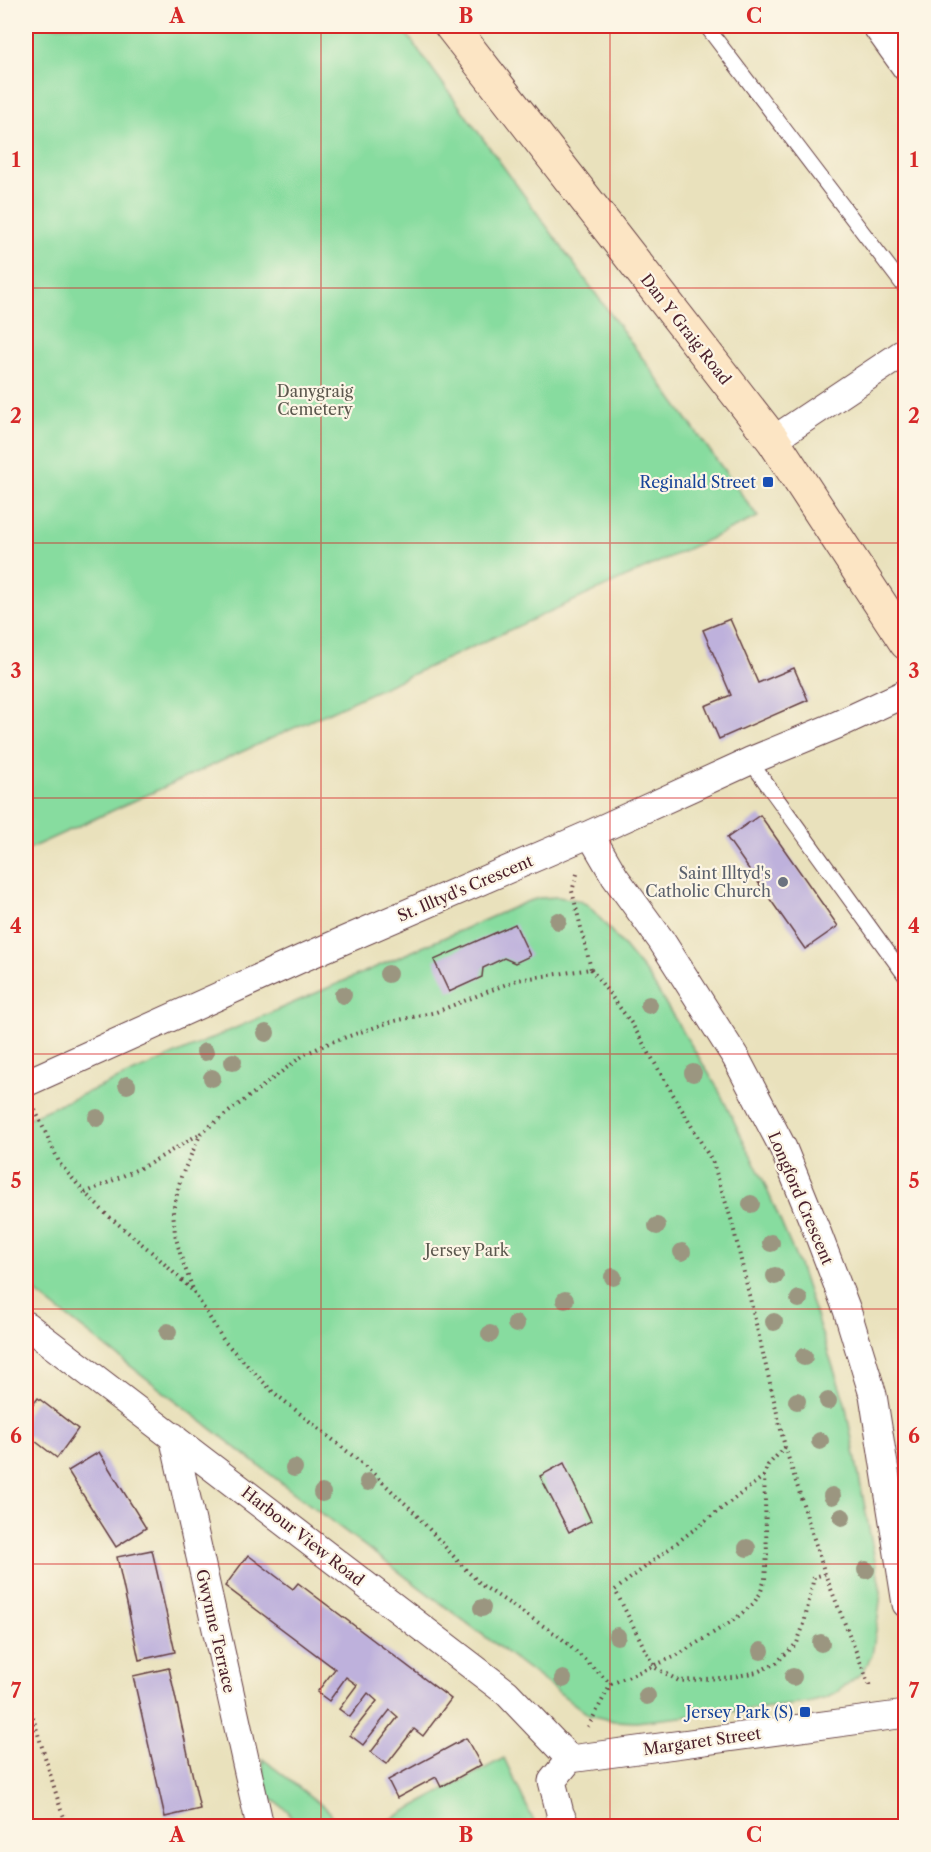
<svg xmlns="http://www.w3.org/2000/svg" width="931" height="1852" viewBox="0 0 931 1852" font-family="'Libre Caslon Text',serif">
<rect width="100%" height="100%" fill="#fcf5e5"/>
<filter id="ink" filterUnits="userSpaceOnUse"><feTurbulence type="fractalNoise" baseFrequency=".0167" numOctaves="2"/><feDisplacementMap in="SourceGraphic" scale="12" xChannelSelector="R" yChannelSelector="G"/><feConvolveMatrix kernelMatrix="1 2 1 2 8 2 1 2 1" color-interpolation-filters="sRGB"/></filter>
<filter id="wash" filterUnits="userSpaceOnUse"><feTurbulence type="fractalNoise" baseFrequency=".008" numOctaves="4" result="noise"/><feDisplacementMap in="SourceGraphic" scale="24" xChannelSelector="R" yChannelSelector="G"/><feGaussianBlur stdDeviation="1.35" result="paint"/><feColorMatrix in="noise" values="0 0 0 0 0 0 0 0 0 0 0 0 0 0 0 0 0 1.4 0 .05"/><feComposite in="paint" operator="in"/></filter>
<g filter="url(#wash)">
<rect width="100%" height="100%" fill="#e9e1bc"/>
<path fill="#87dc9f" stroke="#687e65" stroke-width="1.5" d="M 26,26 L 401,26 L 758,517 L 26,850 Z
M 558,897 L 577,900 L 588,905 L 606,925 L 649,977 L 716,1085 L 763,1180 L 799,1265 L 845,1403 L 881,1592 L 878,1618 L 872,1655 L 863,1672 L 837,1692 L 827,1698 L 808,1703 L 636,1722 L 614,1721 L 589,1715 L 293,1492 L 26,1285 L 26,1119 L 526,902 L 539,898 Z
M 504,1758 L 536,1826 L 378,1826 Z
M 263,1759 L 330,1812 L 337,1826 L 294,1826 L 288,1811 L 268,1796 L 263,1778 Z"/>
<g id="blocks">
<path fill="#beb1dc" d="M 730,619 L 758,683 L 794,668 L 808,700 L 719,739 L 705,706 L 731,695 L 703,630 Z
M 760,815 L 838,926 L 805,949 L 727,838 Z
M 515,924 L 530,956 L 515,963 L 504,958 L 483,968 L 482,977 L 449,992 L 434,960 Z
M 38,1398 L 78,1429 L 57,1458 L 26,1434 L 26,1414 Z
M 99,1452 L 146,1528 L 116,1547 L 68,1471 Z
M 564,1463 L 591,1521 L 569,1532 L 540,1476 Z
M 152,1550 L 175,1652 L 139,1660 L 117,1557 Z
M 248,1555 L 293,1589 L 298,1583 L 451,1699 L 423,1736 L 414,1729 L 387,1764 L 371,1752 L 398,1717 L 390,1710 L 363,1745 L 350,1735 L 377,1701 L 368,1693 L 350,1717 L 339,1709 L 357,1685 L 346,1677 L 329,1701 L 317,1692 L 335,1669 L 225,1586 Z
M 169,1668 L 200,1809 L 165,1817 L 133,1676 Z
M 466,1738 L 481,1765 L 441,1787 L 436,1777 L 397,1798 L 388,1780 Z"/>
</g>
</g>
<g filter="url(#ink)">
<use href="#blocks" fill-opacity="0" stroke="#623c41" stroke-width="1.5"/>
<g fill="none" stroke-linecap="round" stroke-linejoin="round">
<g stroke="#623c41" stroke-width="16">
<path id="lane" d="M 706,26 L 906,289
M 750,761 L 906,977"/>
</g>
<g stroke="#623c41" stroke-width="29">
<path id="street" d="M 876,26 L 906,68
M 773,440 L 906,351
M 590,834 L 615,877 L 661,940 L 736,1058 L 783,1148 L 818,1234 L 847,1310 L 873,1395 L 906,1604
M 26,1083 L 303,958 L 590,834 L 750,761 L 837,725 L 906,693
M 26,1325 L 507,1693 L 570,1759
M 173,1436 L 260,1826
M 570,1759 L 906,1714
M 566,1826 L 560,1813 L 552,1781 L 570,1759"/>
</g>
<g stroke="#623c41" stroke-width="35">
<path id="secondary" d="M 451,26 L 773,440 L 906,643"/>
</g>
<path stroke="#623c41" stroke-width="4" stroke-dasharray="1.5 4.5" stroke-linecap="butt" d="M 577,874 L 572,891 L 591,969 L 517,980 L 436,1012 L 390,1022 L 329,1043 L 305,1054 L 201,1133 L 181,1177 L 173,1211 L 175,1234 L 181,1257 L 194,1292 L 224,1341 L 273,1392 L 363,1464 L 411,1509 L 465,1569 L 483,1586 L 560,1637 L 611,1684 L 588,1727
M 591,969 L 632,1024 L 713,1163 L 732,1222 L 785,1447 L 825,1574 L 871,1689
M 35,1110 L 60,1164 L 85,1193 L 106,1214 L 154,1254 L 193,1291
M 85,1193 L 149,1164 L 201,1133
M 764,1476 L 615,1590 L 654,1667 L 679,1681 L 733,1677 L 757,1672 L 776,1663 L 797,1643 L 804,1624 L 814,1577 L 825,1574
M 611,1684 L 676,1656 L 734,1620 L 753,1604 L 760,1594 L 765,1579 L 767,1554 L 764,1476 L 768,1465 L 785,1447
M 26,1694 L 61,1810 L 68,1826"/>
<use href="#lane" stroke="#fff" stroke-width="14"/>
<use href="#street" stroke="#fff" stroke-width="27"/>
<use href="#secondary" stroke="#fce5c4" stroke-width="33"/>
</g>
<g fill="#9b9680">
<circle cx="558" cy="921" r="9"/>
<circle cx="388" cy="974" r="9"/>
<circle cx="343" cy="995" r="9"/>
<circle cx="649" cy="1005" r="9"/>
<circle cx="266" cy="1033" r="9"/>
<circle cx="205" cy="1052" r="9"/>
<circle cx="233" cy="1062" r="9"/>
<circle cx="693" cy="1073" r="9"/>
<circle cx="212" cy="1078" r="9"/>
<circle cx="127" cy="1085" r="9"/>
<circle cx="97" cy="1118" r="9"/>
<circle cx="751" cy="1204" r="9"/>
<circle cx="657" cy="1226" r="9"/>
<circle cx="771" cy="1243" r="9"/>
<circle cx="682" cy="1252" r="9"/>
<circle cx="775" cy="1276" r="9"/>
<circle cx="613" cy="1277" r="9"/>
<circle cx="799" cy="1299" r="9"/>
<circle cx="565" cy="1300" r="9"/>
<circle cx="774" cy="1322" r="9"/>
<circle cx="516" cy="1324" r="9"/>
<circle cx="168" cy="1332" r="9"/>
<circle cx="490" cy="1334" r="9"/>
<circle cx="804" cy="1357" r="9"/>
<circle cx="797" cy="1401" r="9"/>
<circle cx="828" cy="1401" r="9"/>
<circle cx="820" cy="1441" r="9"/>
<circle cx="294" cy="1468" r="9"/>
<circle cx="368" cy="1482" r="9"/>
<circle cx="322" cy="1493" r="9"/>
<circle cx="832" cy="1496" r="9"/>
<circle cx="842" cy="1517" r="9"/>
<circle cx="747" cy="1548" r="9"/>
<circle cx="866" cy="1570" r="9"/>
<circle cx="482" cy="1608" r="9"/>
<circle cx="617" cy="1636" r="9"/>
<circle cx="821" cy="1643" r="9"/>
<circle cx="761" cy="1651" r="9"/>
<circle cx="793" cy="1677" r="9"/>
<circle cx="563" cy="1679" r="9"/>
<circle cx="647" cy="1696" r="9"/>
</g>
</g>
<path fill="none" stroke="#d62828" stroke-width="1.5" stroke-opacity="0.55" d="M 321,26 L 321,1826M 610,26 L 610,1826M 26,288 L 906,288M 26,543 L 906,543M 26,798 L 906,798M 26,1054 L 906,1054M 26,1309 L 906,1309M 26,1564 L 906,1564"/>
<g fill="#1a4fb4" stroke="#fcf5e5" stroke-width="2">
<rect x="762" y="476" width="12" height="12" rx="3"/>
<rect x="799" y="1706" width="12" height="12" rx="3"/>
</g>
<circle fill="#6b7280" stroke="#fcf5e5" stroke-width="2" cx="783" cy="882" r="6"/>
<g text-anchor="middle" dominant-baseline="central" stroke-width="4.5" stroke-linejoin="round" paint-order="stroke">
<g font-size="16" fill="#4a1f2b" stroke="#fcf5e5">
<text transform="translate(686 329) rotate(52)">Dan Y Graig Road</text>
<text transform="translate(465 888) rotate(-23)">St. Illtyd's Crescent</text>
<text transform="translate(801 1198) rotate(67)">Longford Crescent</text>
<text transform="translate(303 1536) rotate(38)">Harbour View Road</text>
<text transform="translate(216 1631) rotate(77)">Gwynne Terrace</text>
<text transform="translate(702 1741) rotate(-8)">Margaret Street</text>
</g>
<g font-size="16" fill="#5c584e" stroke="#fcf5e5">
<text x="315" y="391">Danygraig<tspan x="315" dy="18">Cemetery</tspan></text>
<text x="467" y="1250">Jersey Park</text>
</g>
<g font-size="16" fill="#164399" stroke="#fcf5e5" text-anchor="end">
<text x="756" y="482">Reginald Street</text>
<text x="793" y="1712">Jersey Park (S)</text>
</g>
<g font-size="16" fill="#5b616d" stroke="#fcf5e5" text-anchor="end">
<text x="771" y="873">Saint Illtyd's<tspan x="771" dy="18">Catholic Church</tspan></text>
</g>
</g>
<rect width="931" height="1852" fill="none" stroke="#fcf5e5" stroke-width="66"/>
<rect x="33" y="33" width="865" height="1786" fill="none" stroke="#d62828" stroke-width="2"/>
<g font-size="20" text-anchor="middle" font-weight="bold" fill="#d62828">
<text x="177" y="23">A</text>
<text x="466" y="23">B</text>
<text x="754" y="23">C</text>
<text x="16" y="167">1</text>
<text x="914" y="167">1</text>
<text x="16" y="423">2</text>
<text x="914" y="423">2</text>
<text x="16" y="678">3</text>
<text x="914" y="678">3</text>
<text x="16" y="933">4</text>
<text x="914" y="933">4</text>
<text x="16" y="1188">5</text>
<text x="914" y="1188">5</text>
<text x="16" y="1443">6</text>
<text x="914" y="1443">6</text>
<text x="16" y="1698">7</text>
<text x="914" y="1698">7</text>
<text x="177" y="1842">A</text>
<text x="466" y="1842">B</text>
<text x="754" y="1842">C</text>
</g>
</svg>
